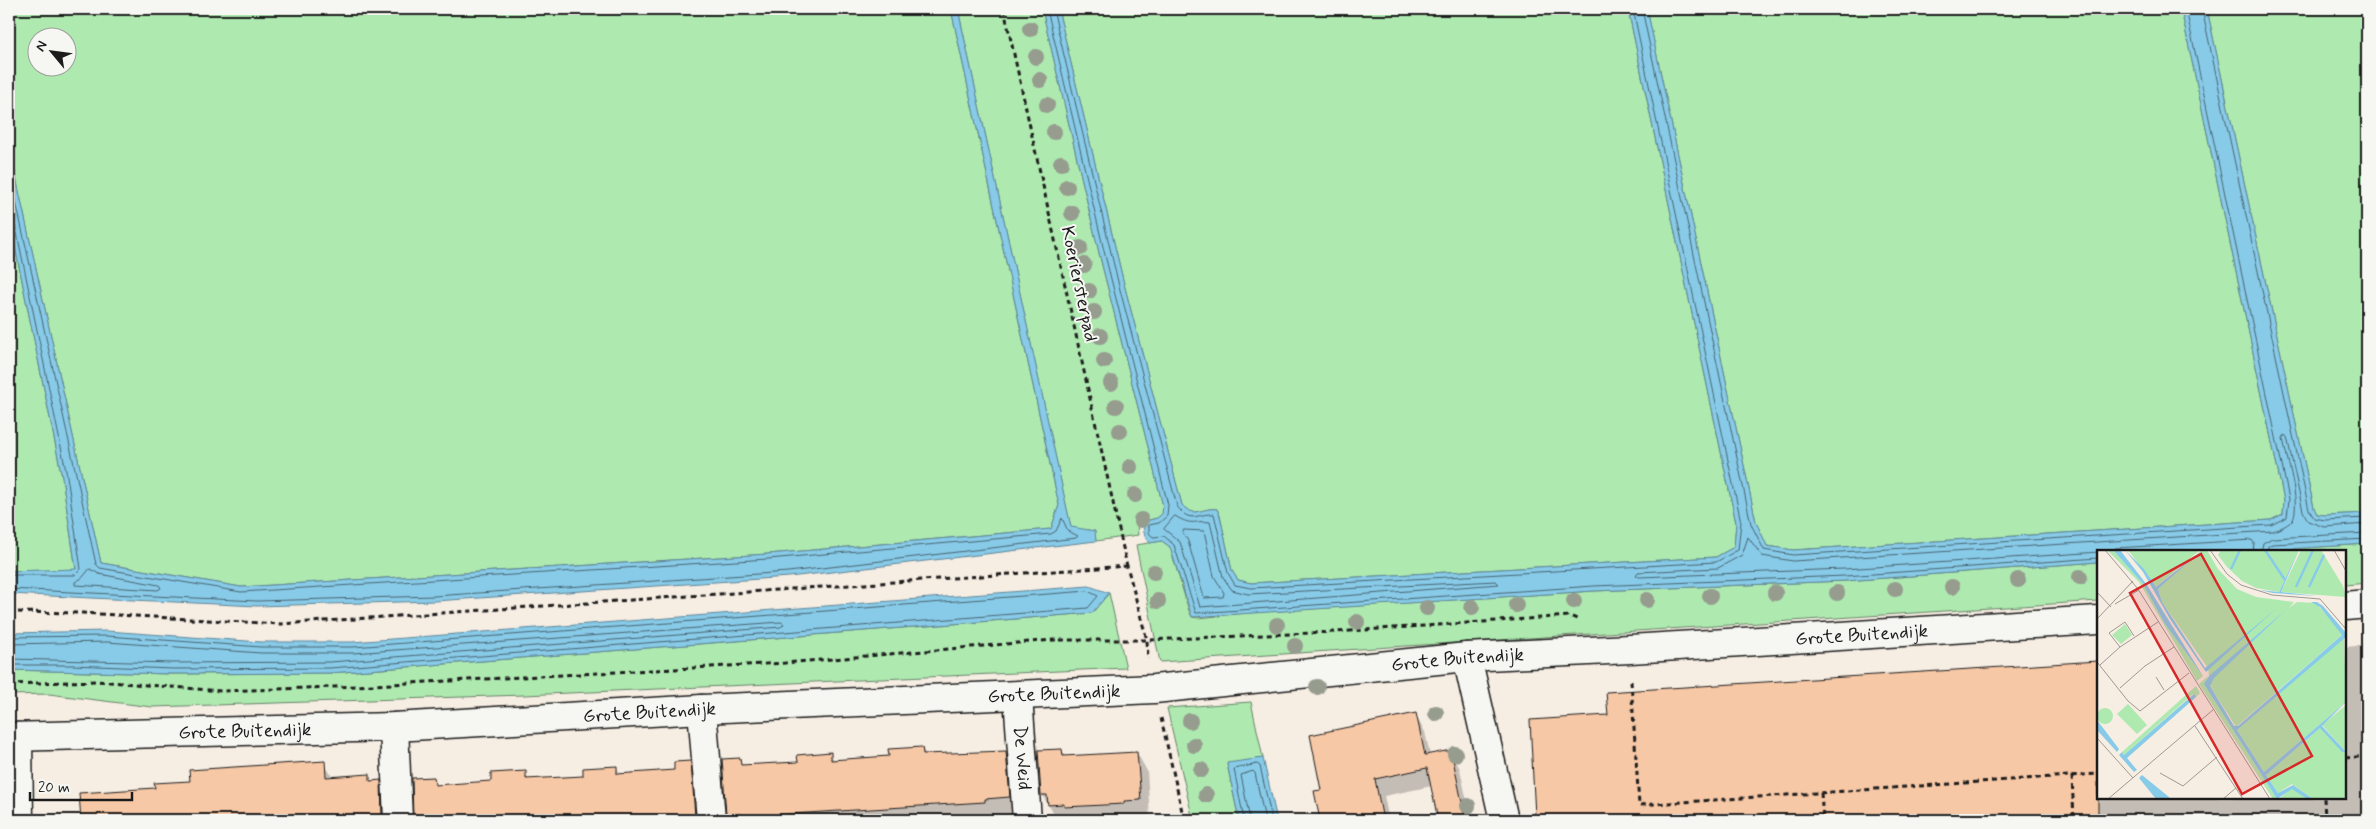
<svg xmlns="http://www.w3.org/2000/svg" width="2376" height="829" viewBox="0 0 2376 829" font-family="Mynerve,sans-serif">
<rect width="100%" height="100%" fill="#f6ede3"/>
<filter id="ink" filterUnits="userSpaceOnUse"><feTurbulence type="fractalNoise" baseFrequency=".02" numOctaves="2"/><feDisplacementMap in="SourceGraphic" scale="10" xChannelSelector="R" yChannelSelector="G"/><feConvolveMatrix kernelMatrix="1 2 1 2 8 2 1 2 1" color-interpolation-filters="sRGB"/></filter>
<g filter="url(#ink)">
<path fill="#aeeab0" stroke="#658366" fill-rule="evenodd" d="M 9,9 L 951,9 L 1059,505 L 1051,529 L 768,554 L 241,587 L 101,563 L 9,146 ZM 38,38 L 68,38 L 68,68 L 38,68 Z
M 958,9 L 1042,9 L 1100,257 L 1163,506 L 1163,514 L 1157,518 L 1137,523 L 1138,535 L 1096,541 L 1094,531 L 1071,528 Z
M 1058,9 L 1628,9 L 1736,523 L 1734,547 L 1716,557 L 1251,583 L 1238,580 L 1232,571 L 1220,516 L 1217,509 C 1201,507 1195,519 1182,505 L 1124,284 Z
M 1647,9 L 2181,9 L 2284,500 L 2283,514 L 2271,520 L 1793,550 L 1767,546 L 1756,522 Z
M 2207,9 L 2367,9 L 2367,513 L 2325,515 L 2317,514 L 2314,508 Z
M 9,217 L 62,477 L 76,570 L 9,571 Z
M 1162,541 L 1170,547 L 1189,611 L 1192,617 L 1198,618 L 1246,613 L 1594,591 L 1845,581 L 2098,562 L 2098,601 L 1160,662 L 1136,545 Z
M 2367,544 L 2367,583 L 2345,585 L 2345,552 L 2241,552 Z
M 1109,593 L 1126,668 L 524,695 L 152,707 L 49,694 L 9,695 L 9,670 L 173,674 L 330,673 L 1092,613 Z
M 1251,702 L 1263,758 L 1227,764 L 1239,820 L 1193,820 L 1167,708 Z"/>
<path fill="#88cbe9" stroke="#5d8597" d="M 951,9 L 958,9 L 1071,527 L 1095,531 L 1096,541 L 789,577 L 435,601 L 257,606 L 9,594 L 9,571 L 76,569 L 62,477 L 9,217 L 9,146 L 101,563 L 241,587 L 768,554 L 1051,529 L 1059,505 Z
M 1042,9 L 1058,9 L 1124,284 L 1182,505 C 1195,519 1201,507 1217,509 L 1220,516 L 1232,571 L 1238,580 L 1251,583 L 1716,557 L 1734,547 L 1736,523 L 1628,9 L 1647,9 L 1756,522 L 1767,546 L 1793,550 L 2271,520 L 2283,514 L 2284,500 L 2181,9 L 2207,9 L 2314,508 L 2317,514 L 2325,515 L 2367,513 L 2367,544 L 2241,552 L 2098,552 L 2098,562 L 1845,581 L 1594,591 L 1192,617 L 1170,547 L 1162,541 L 1150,543 C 1144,535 1141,530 1146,521 L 1157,518 L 1162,514 L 1163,506 L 1100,257 Z
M 1089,586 L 1109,593 L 1092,613 L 330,673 L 173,674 L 9,670 L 9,633 L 107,631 L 261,642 L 352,642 Z
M 1263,758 L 1277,820 L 1239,820 L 1227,763 Z"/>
<path fill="#0003" d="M 2367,645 L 2367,820 L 1537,820 L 1532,721 L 1609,716 L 1608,693 L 2098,662 L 2098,798 L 2345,798 L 2345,647 Z
M 1415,715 L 1425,732 L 1430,755 L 1451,752 L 1460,769 L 1471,820 L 1439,820 L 1432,786 L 1384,796 L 1389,820 L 1322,820 L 1316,792 L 1323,791 Z
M 922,748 L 926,755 L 1006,752 L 1016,771 L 1019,815 L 995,817 L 995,820 L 729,820 L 728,817 L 723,760 L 739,760 L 743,766 L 799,763 L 830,754 L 835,761 L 890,757 Z
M 1062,750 L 1066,757 L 1137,753 L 1147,771 L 1150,818 L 1134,820 L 1058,820 L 1042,795 Z
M 690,762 L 700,780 L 703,820 L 413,820 L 413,780 L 434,778 L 438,786 L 493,782 L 525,773 L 529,780 L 584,777 L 616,767 L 621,775 L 675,771 Z
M 324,763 L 333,778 L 369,775 L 373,782 L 380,782 L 390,799 L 392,820 L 82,820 L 80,794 L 156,790 L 191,782 Z"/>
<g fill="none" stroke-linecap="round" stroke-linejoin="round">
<path stroke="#47626e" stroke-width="1" d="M 1047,9 L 1105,255 L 1168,505 L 1167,516 L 1159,523 L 1149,525 L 1149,533 L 1153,537 L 1164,536 L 1174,545 L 1196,613 L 1594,586 L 1845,576 L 2098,558
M 1053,9 L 1119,286 L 1177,506 C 1190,525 1197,513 1214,514 L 1228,573 L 1235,585 L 1251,588 L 1716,562 L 1738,550 L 1741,522 L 1633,9
M 1642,9 L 1751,524 L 1764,550 L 1793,555 L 2271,525 L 2287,517 L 2289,499 L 2186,9
M 2202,9 L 2309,510 L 2314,518 L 2325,520 L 2367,518
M 9,170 L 96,564 L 100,568 L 241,592 L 768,559 L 1051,534 L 1056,531 L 1062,518 L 1068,531 L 1078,536 L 1076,538 L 788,572 L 434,596 L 257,601 L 9,589
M 9,223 L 14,224 L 16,228 L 67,476 L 81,569 L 75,575 L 9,575
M 1175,516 C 1193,527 1193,520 1210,522 L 1223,577 L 1232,590 L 1248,594 L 1496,581 L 1499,584 L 1200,607 L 1180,542 L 1164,529 Z
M 1184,530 L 1204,531 L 1214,576 L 1224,593 L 1223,597 L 1204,598 L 1188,541 L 1183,533 Z
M 2100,552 L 1844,569 L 1639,577 L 1636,575 L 1638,572 L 1718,568 L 1742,555 L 1748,537 L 1762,556 L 1793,561 L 2273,531 C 2279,529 2289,525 2293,519 C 2301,502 2286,457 2283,438 L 2285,435 L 2287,437 L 2303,511 L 2308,521 L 2324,527 L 2367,524
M 2113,552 L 2115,548 L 2252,540 L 2254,543 L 2253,552
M 2261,552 L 2263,543 L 2272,538 L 2367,533
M 2267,552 L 2268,546 L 2272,544 L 2367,539
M 90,569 L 99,574 L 159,585 L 161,588 L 158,590 L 75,585 L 75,582 L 82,578 Z
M 9,637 L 107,636 L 261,647 L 353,647 L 1088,591 L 1098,596 L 1088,608 L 330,668 L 173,669 L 72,665 L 9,665
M 9,644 L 107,642 L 261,653 L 353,653 L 781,622 L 784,624 L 781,627 L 330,662 L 173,663 L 9,659
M 1244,820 L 1234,769 L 1257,764 L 1260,766 L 1272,820
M 1250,820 L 1241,775 L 1253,771 L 1255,773 L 1265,820"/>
</g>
<path fill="#f7c8a6" stroke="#1c1c1c" d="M 2098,661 L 2098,820 L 1542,820 L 1542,816 L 1535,816 L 1530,720 L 1608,715 L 1606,692 Z
M 1416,713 L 1425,755 L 1451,750 L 1465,817 L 1438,820 L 1427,768 L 1375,779 L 1383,820 L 1320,820 L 1314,791 L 1321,790 L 1310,735 Z
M 922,747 L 923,754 L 1006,751 L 1010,797 L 985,799 L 985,802 L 742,817 L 742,814 L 726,815 L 722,759 L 740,758 L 741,765 L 798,762 L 797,755 L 831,752 L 831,760 L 889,756 L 888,749 Z
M 1062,749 L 1063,756 L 1137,752 L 1141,800 L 1124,801 L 1124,804 L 1064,807 L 1064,804 L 1048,805 L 1047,795 L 1041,795 L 1038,750 Z
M 325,761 L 326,777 L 370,774 L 370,781 L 381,780 L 382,820 L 81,820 L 79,793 L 155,788 L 154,783 L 190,781 L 189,770 Z
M 691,761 L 695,817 L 679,818 L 679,820 L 413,820 L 412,778 L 434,777 L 435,785 L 491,781 L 491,773 L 526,771 L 526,779 L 583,776 L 583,768 L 617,766 L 617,774 L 674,770 L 674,762 Z"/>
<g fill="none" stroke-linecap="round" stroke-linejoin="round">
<g stroke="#1c1c1c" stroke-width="31">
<g id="minor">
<path d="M 1467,657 L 1504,820"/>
<path id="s1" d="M 1018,697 L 1027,820"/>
<path d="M 702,709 L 711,820"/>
<path d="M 394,727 L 398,820"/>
<path d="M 18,737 L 19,820"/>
</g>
</g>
<g stroke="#1c1c1c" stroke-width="31">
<g id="tertiary">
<path d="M 2345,606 L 2367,604"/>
<path id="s2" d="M 9,737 L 394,727 L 702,709 L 1154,689 L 1467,657 L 1630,649 L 2098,620"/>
</g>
</g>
<path stroke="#1c1c1c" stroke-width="3" stroke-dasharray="5 4" stroke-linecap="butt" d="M 1004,9 L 1127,566 L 1147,640 L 1148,659
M 9,612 L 83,613 L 281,624 L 1127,566
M 1631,681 L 1639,805 L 2098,774
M 9,684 L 97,681 L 222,691 L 335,687 L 785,663 L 1053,640 L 1147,640 L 1335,632 L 1570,616 L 1577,619
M 1161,718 L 1184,820
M 2345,758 L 2367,756
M 2072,776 L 2074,820
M 1821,793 L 1823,820
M 2324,798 L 2325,820"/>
<use href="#minor" stroke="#f6f6f2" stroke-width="28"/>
<use href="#tertiary" stroke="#f6f6f2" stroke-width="28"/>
</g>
<g fill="#969c8e">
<circle cx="1030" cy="29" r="8"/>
<circle cx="1036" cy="57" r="8"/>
<circle cx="1040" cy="80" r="8"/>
<circle cx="1047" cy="105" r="8"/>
<circle cx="1054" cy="132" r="8"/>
<circle cx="1061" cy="163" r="8"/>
<circle cx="1067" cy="187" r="8"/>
<circle cx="1072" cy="213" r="8"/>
<circle cx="1080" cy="248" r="8"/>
<circle cx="1084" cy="265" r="8"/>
<circle cx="1089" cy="291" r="8"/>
<circle cx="1094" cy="312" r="8"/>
<circle cx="1100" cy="336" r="8"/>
<circle cx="1104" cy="361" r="8"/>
<circle cx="1111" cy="383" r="8"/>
<circle cx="1116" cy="406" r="8"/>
<circle cx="1120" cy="431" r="8"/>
<circle cx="1130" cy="467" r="8"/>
<circle cx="1135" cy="495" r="8"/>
<circle cx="1141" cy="520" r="8"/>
<circle cx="1154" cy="572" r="8"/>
<circle cx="2080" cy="577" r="8"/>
<circle cx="2018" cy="580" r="8"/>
<circle cx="1952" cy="587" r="8"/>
<circle cx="1895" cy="589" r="8"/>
<circle cx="1775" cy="593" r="8"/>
<circle cx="1837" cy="593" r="8"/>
<circle cx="1710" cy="596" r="8"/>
<circle cx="1647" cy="600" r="8"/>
<circle cx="1158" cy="601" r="8"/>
<circle cx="1574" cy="601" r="8"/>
<circle cx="1516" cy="605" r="8"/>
<circle cx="1472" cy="607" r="8"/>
<circle cx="1427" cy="608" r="8"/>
<circle cx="1357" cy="622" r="8"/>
<circle cx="1277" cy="625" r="8"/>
<circle cx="1295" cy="646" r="8"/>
<circle cx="1317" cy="687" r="8"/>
<circle cx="1436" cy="713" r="8"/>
<circle cx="1190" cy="721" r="8"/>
<circle cx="1194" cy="745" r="8"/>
<circle cx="1455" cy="754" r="8"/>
<circle cx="1201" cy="770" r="8"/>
<circle cx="1206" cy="795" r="8"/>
<circle cx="1468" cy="806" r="8"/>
</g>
</g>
<g text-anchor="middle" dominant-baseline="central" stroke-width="4" stroke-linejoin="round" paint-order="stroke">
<g font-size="19" fill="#1c1c1c" stroke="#f6f6f2">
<text transform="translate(1079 284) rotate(78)">Koeriersterpad</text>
<text stroke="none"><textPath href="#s2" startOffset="1856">Grote Buitendijk</textPath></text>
<text stroke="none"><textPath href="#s2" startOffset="1451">Grote Buitendijk</textPath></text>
<text stroke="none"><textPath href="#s2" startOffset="1046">Grote Buitendijk</textPath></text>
<text stroke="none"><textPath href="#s2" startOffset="641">Grote Buitendijk</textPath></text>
<text stroke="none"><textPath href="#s2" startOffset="236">Grote Buitendijk</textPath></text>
<text stroke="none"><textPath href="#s1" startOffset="61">De Weid</textPath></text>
</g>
</g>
<g transform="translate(2097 550)">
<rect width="249" height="249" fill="#f6ede3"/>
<path d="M 10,0 L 16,0 L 46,34 L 68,74 L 106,126 L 100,131 L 42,32 ZM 31,0 L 103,0 L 59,37 ZM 105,0 L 110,0 L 121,19 L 140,39 L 159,47 L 197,52 L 192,58 L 200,52 L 219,53 L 246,84 L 139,177 L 113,136 L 116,128 L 190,59 L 115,127 L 112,126 L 111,118 L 65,52 L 61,39 ZM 124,0 L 202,0 L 182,42 L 159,38 L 145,31 L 130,17 L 121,5 ZM 204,0 L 224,0 L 246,36 L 249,47 L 184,42 ZM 28,74 L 35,85 L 24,94 L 15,85 ZM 247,86 L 249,152 L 167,222 L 140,180 ZM 111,126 L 108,135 L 180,249 L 176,249 L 102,134 ZM 99,136 L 103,143 L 99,147 L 96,144 L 27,205 L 25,202 ZM 31,154 L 50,175 L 40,184 L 20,164 ZM 249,155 L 249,199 L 247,200 L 225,175 ZM0 166a8 8 0 1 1 16 0a8 8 0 1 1-16 0ZM 224,177 L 249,202 L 249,249 L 216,249 L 195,234 L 181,243 L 169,225 ZM 195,238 L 200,241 L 210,249 L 182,249 Z" fill="#aeeab0"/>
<path d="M 16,0 L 23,0 L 50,35 L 106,126 L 68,74 L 46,34 ZM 28,0 L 47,19 L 59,37 L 105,0 L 61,39 L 65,52 L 108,118 L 180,58 L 109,122 L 73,69 L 46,22 ZM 202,0 L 184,42 L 220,46 L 176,43 L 162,40 L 182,42 ZM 214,52 L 220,52 L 226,56 L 249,83 L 249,87 L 140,180 L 167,222 L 249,152 L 225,176 L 249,202 L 245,202 L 223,178 L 169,225 L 181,243 L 196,235 L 216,249 L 210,249 L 195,239 L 180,249 L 107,134 L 112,126 L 190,59 L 117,128 L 113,136 L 137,176 L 141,176 L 245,85 L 223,57 ZM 97,144 L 99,147 L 30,208 L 40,220 L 37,222 L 22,205 L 25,202 L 27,205 ZM 0,170 L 22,199 L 20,202 L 0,180 ZM 45,225 L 72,247 L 73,249 L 59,249 L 42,228 Z" fill="#88cbe9"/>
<path fill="none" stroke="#88cbe9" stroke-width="2.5" d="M 168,0 L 188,30M 134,19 L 143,0M 199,37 L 216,0M 212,37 L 227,5"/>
<path fill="none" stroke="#9f9993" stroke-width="1" d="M 8,0 L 41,39 L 173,249M 113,0 L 130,24 L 144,35 L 175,45 L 223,49 L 249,79M 237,0 L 249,21M 0,42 L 14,57M 18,54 L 42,40M 0,69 L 36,31M 23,97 L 12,83 L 28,72 L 37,86M 0,112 L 31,151 L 43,161 L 92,123M 3,115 L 23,97 L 61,72M 59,127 L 67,140M 23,138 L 48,116 L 77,97M 98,176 L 146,249M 0,188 L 36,228M 63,223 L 86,236 L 120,207M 11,249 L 117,159M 126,249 L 139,238"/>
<path fill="#d62828" fill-opacity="0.15" stroke="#d62828" stroke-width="2.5" d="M 104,4 L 215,206 L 145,244 L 33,43 Z"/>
<rect width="249" height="249" fill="none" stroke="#1c1c1c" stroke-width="2.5"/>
</g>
<rect width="2376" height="829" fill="none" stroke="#f6f6f2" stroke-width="30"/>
<rect x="15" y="15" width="2346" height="799" fill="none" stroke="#1c1c1c" stroke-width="2" filter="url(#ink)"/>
<g transform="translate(52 52) rotate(299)"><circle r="24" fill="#f6f6f2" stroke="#9f9f9c"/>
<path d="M0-4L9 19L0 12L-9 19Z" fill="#1c1c1c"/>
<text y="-8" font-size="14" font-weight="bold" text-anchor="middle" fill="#1c1c1c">N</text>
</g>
<path d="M30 792v8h102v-8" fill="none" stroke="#1c1c1c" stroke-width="2.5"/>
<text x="38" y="792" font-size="15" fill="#1c1c1c" stroke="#f6f6f2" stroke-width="4" paint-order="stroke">20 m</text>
</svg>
